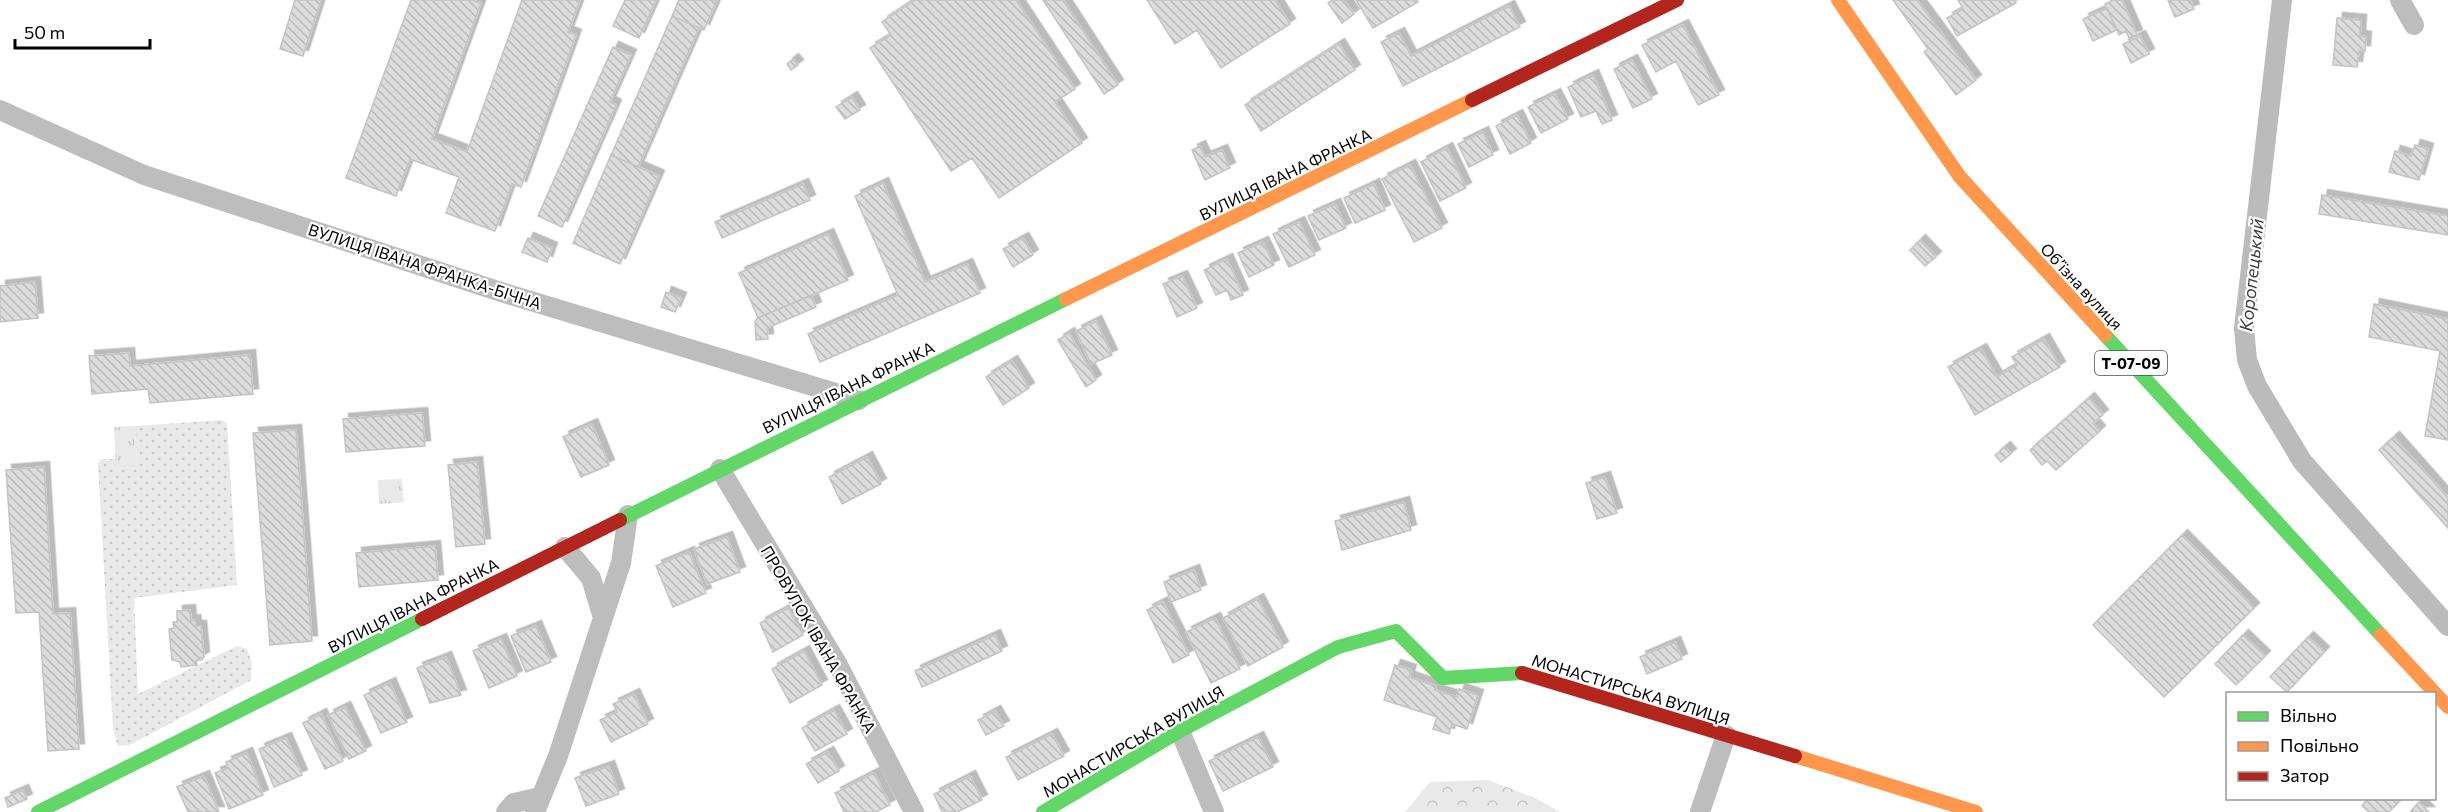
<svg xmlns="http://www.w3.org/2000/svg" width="2448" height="812" viewBox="0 0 2448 812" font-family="Commissioner,sans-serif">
<defs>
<pattern id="grass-dots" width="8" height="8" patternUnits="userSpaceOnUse" patternTransform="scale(1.5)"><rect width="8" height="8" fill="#e9e9e9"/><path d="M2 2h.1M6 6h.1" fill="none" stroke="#c6c6c6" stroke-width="1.8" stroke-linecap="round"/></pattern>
<pattern id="forest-crowns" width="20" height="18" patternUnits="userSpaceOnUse" patternTransform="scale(1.5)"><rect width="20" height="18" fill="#e9e9e9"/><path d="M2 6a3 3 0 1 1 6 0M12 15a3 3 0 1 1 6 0" fill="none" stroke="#c6c6c6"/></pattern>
<pattern id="park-tufts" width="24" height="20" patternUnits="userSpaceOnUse" patternTransform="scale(1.5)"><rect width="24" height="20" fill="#e9e9e9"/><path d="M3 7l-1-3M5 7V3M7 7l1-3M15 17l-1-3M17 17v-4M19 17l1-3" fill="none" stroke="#c6c6c6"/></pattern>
<pattern id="building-back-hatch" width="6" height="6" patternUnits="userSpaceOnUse" patternTransform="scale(1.5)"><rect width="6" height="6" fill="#dcdcdc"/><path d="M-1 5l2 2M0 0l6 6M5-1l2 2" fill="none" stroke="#bbb"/></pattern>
<filter id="shadow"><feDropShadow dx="5.5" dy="-5.5" stdDeviation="0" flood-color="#0004"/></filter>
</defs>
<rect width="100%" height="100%" fill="#fff"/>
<path fill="url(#grass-dots)" d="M 221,420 L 227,423 L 237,585 L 134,598 L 138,694 L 237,646 L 247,649 L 252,663 L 251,680 L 130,745 L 118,746 L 113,729 L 98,463 L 102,459 L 116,459 L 117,468 L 137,467 L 135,426 Z"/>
<path fill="url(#forest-crowns)" d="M 1488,780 L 1535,798 L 1560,812 L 1405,812 L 1430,782 Z"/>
<path fill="url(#park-tufts)" d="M 135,426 L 137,467 L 116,468 L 114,427 Z
M 402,479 L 404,502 L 379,504 L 378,480 Z"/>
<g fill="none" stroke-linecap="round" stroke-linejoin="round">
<path stroke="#bbb" stroke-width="20" d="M 2282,0 L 2244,328 L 2247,360 L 2257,386 L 2302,461 L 2448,626"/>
</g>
<path fill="url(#building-back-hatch)" stroke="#c4c4c4" stroke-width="1.5" filter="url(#shadow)" d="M 295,0 L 321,0 L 303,56 L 280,49 Z
M 411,0 L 472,0 L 481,3 L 432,139 L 467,152 L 522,0 L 580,0 L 568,32 L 576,35 L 521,187 L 512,184 L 495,231 L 446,213 L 459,177 L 410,159 L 396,196 L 346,178 Z
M 625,0 L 656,0 L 639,38 L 613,26 Z
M 679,0 L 717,0 L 704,30 L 672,16 Z
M 915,0 L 1016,0 L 1075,89 L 1055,102 L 1082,143 L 999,198 L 972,158 L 951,171 L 870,48 L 891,35 L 882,22 Z
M 1043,0 L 1063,0 L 1118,85 L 1104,94 Z
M 1147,0 L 1275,0 L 1290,24 L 1221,68 L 1197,30 L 1175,44 Z
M 1332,0 L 1344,0 L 1354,14 L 1342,23 L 1328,3 Z
M 1356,0 L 1417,0 L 1418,2 L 1373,28 Z
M 1893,0 L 1917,0 L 1976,80 L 1956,95 L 1924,52 L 1928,49 Z
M 1958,0 L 2014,0 L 2016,3 L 1957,36 L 1947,18 L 1963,9 Z
M 2113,0 L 2122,0 L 2137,35 L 2129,38 L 2126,31 L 2119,35 L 2105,4 Z
M 2168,0 L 2190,0 L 2194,9 L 2175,17 Z
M 1509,6 L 1520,27 L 1403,86 L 1381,42 L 1399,33 L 1411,56 Z
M 2107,8 L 2117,30 L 2093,41 L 2083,19 Z
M 672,16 L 699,28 L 638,167 L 611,155 Z
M 2337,18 L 2361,20 L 2360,36 L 2366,37 L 2365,51 L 2359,51 L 2357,67 L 2333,65 Z
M 1683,25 L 1719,95 L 1698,105 L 1676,61 L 1656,72 L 1642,45 Z
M 2140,36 L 2149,54 L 2131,63 L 2123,44 Z
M 1339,44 L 1355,70 L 1261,131 L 1245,105 Z
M 613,47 L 631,55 L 610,102 L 616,105 L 562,227 L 538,216 Z
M 793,59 L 798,65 L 791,70 L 787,64 Z
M 1632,60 L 1652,99 L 1633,108 L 1614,69 Z
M 1593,75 L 1612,120 L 1602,124 L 1596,111 L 1581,117 L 1568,87 Z
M 1555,94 L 1568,119 L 1541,133 L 1528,107 Z
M 852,97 L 860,110 L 845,119 L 836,107 Z
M 1517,115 L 1531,143 L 1510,154 L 1496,126 Z
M 1483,132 L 1493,155 L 1469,167 L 1458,144 Z
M 2415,145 L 2428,149 L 2419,180 L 2389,172 L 2395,151 L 2411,156 Z
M 1200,146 L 1205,157 L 1222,150 L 1230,168 L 1205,180 L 1192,150 Z
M 1447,148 L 1466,188 L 1440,201 L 1421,162 Z
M 611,155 L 659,176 L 620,264 L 573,243 Z
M 1410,165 L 1442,228 L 1414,242 L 1382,179 Z
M 883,183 L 925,282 L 967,264 L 980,293 L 820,362 L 808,334 L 898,295 L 855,196 Z
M 803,184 L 810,200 L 722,238 L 715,222 Z
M 1374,184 L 1385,210 L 1355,223 L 1344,198 Z
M 2322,195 L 2448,216 L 2448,235 L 2319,214 Z
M 1335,204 L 1346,228 L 1319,240 L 1308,216 Z
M 1299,222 L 1315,255 L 1289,267 L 1273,234 Z
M 828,234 L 848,280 L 758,318 L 739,273 Z
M 528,238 L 552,248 L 547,262 L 522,252 Z
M 1023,238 L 1033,255 L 1013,267 L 1003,249 Z
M 1920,240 L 1936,257 L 1925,266 L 1910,250 Z
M 1263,242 L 1274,265 L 1249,277 L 1238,253 Z
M 1227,259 L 1243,295 L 1231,300 L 1227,290 L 1216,295 L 1204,270 Z
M 1182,276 L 1197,308 L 1177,317 L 1163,284 Z
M 35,282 L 38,318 L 0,322 L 0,286 Z
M 666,292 L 681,298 L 675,312 L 661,307 Z
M 811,295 L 816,307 L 767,328 L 768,339 L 756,340 L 755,321 L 758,318 Z
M 2374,304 L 2448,319 L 2448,440 L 2425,436 L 2440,351 L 2369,337 Z
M 1096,321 L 1112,355 L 1091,364 L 1076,331 Z
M 1069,333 L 1096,380 L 1086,387 L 1058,340 Z
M 2044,339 L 2060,367 L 1975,415 L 1948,367 L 1981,349 L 1997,377 L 2017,365 L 2012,357 Z
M 129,353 L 130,366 L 250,355 L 253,394 L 150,403 L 148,389 L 92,394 L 89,356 Z
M 1012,361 L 1029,388 L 1003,405 L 986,377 Z
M 2089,398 L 2103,415 L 2093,423 L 2100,431 L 2056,470 L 2047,461 L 2042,465 L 2030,450 Z
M 422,413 L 425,446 L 346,452 L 343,419 Z
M 592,424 L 609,465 L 581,477 L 563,437 Z
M 296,430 L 312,641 L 270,645 L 253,433 Z
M 2394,437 L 2448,498 L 2448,528 L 2379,450 Z
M 2005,447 L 2011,454 L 2001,462 L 1995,455 Z
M 867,457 L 881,484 L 842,504 L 829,477 Z
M 477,462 L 485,544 L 456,547 L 448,465 Z
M 44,467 L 53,614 L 70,613 L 79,749 L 48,751 L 39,612 L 16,613 L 6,470 Z
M 1605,477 L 1617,513 L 1597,519 L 1586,483 Z
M 1404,502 L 1411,530 L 1342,550 L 1335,521 Z
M 2182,535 L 2254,608 L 2164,697 L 2093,625 Z
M 727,537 L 740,572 L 707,584 L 694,549 Z
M 435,546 L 438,580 L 359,587 L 356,553 Z
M 689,552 L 706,593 L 673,607 L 656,566 Z
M 1194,570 L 1201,590 L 1171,602 L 1164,582 Z
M 1258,599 L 1283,647 L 1248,666 L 1223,618 Z
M 1163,602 L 1189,655 L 1173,663 L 1147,610 Z
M 788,608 L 803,635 L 773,652 L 760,623 Z
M 190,610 L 191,621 L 195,620 L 196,626 L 201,626 L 204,657 L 196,661 L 197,665 L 181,667 L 180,662 L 172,660 L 169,629 L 174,628 L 173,622 L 177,622 L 177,611 Z
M 1215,618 L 1240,669 L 1211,683 L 1186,632 Z
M 536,626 L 551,662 L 526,672 L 511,636 Z
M 995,635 L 1002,651 L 922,687 L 915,671 Z
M 2243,635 L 2265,656 L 2236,685 L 2215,664 Z
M 2308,637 L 2324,652 L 2287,692 L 2270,677 Z
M 501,639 L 517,676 L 489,688 L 473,651 Z
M 1675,642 L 1682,659 L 1647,674 L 1640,657 Z
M 804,651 L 822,685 L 790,703 L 772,669 Z
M 446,657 L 461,695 L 430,703 L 417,668 Z
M 1395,665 L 1411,670 L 1409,677 L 1436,686 L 1435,690 L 1457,697 L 1459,689 L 1478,695 L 1467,729 L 1452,724 L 1449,734 L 1433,729 L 1437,717 L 1384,700 Z
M 390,683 L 407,722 L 381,733 L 364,695 Z
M 634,694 L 648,724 L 611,742 L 600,720 L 617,712 L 613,704 Z
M 345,707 L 366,751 L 349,759 L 328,715 Z
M 834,710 L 847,734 L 815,751 L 802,728 Z
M 995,711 L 1004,726 L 986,735 L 978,720 Z
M 321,714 L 343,761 L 325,769 L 303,723 Z
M 1052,734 L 1064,756 L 1018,780 L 1006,757 Z
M 1258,737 L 1273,767 L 1223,791 L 1209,761 Z
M 286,738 L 302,775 L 274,787 L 259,749 Z
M 828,752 L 839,771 L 818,783 L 806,764 Z
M 247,753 L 263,795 L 229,809 L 215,773 L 228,768 L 226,762 Z
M 609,766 L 619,794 L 586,806 L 575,778 Z
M 874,773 L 890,805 L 876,812 L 844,812 L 835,793 Z
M 204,776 L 219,812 L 188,812 L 177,787 Z
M 970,776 L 982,800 L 957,812 L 942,812 L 934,794 Z
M 23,790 L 27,799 L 8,807 L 5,798 Z
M 2368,798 L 2402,798 L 2389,812 L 2369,812 L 2362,806 Z
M 2419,802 L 2429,812 L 2410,812 Z"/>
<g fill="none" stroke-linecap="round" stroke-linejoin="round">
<path stroke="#bdbdbd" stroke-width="20" d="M 2400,0 L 2414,25
M 0,110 L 144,175 L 501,292 L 859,400
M 720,469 L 838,665 L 914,812
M 565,547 L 591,578 L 603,618
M 1180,731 L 1214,812
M 506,812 L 514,803 L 540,797
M 535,812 L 558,756 L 621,563 L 628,515
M 1700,812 L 1726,735"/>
<path stroke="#63d668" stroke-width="14" d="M 2105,335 L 2381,635
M 620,520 L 1066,299
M 38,812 L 422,619
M 1043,812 L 1180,731 L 1338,647 L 1396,631 L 1443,678 L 1522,673"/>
<path stroke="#ff974d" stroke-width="14" d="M 1838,0 L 1960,177 L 2105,335
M 1066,299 L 1472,100
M 2381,635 L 2448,707
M 1795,756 L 1976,812"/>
<path stroke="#b3261e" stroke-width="14" d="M 1472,100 L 1677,0
M 422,619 L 620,520
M 1522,673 L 1795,756"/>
</g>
<g text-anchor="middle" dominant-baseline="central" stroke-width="4.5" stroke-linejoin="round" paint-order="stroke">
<rect fill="#fff" stroke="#4c4c4c" stroke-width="1.5" x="2095" y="351" width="72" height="24" rx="4.5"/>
<g font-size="15" font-weight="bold" fill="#000">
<text x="2131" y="363">Т-07-09</text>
</g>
<g font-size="16" fill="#000" stroke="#fff">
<text transform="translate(1285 174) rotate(-26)">ВУЛИЦЯ ІВАНА ФРАНКА</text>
<text transform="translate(425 266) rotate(18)">ВУЛИЦЯ ІВАНА ФРАНКА-БІЧНА</text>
<text transform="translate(2082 286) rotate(47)">Обʼїзна вулиця</text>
<text transform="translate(848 387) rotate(-26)">ВУЛИЦЯ ІВАНА ФРАНКА</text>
<text transform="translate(413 605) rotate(-27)">ВУЛИЦЯ ІВАНА ФРАНКА</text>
<text transform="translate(819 639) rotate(60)">ПРОВУЛОК ІВАНА ФРАНКА</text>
<text transform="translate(1631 689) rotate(17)">МОНАСТИРСЬКА ВУЛИЦЯ</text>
<text transform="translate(1133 741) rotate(-30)">МОНАСТИРСЬКА ВУЛИЦЯ</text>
</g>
<g font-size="18" font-style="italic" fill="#3f3f3f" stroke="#fff">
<text transform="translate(2251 275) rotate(-84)">Коропецький</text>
</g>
</g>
<rect x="2226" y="692" width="210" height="108" fill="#ffffff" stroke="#999999" stroke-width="1.5"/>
<rect x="2238" y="712" width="30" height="9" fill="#63d668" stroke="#999999" stroke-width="1.5"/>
<text x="2280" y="722" font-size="18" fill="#000000">Вільно</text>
<rect x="2238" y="742" width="30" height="9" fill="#ff974d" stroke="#999999" stroke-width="1.5"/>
<text x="2280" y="752" font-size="18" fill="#000000">Повільно</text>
<rect x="2238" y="772" width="30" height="9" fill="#b3261e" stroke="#999999" stroke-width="1.5"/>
<text x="2280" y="782" font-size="18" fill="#000000">Затор</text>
<path d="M15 39v9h135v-9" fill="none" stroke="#000000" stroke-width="3"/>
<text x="24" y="39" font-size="18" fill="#000000" stroke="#ffffff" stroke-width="4.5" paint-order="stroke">50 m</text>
</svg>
